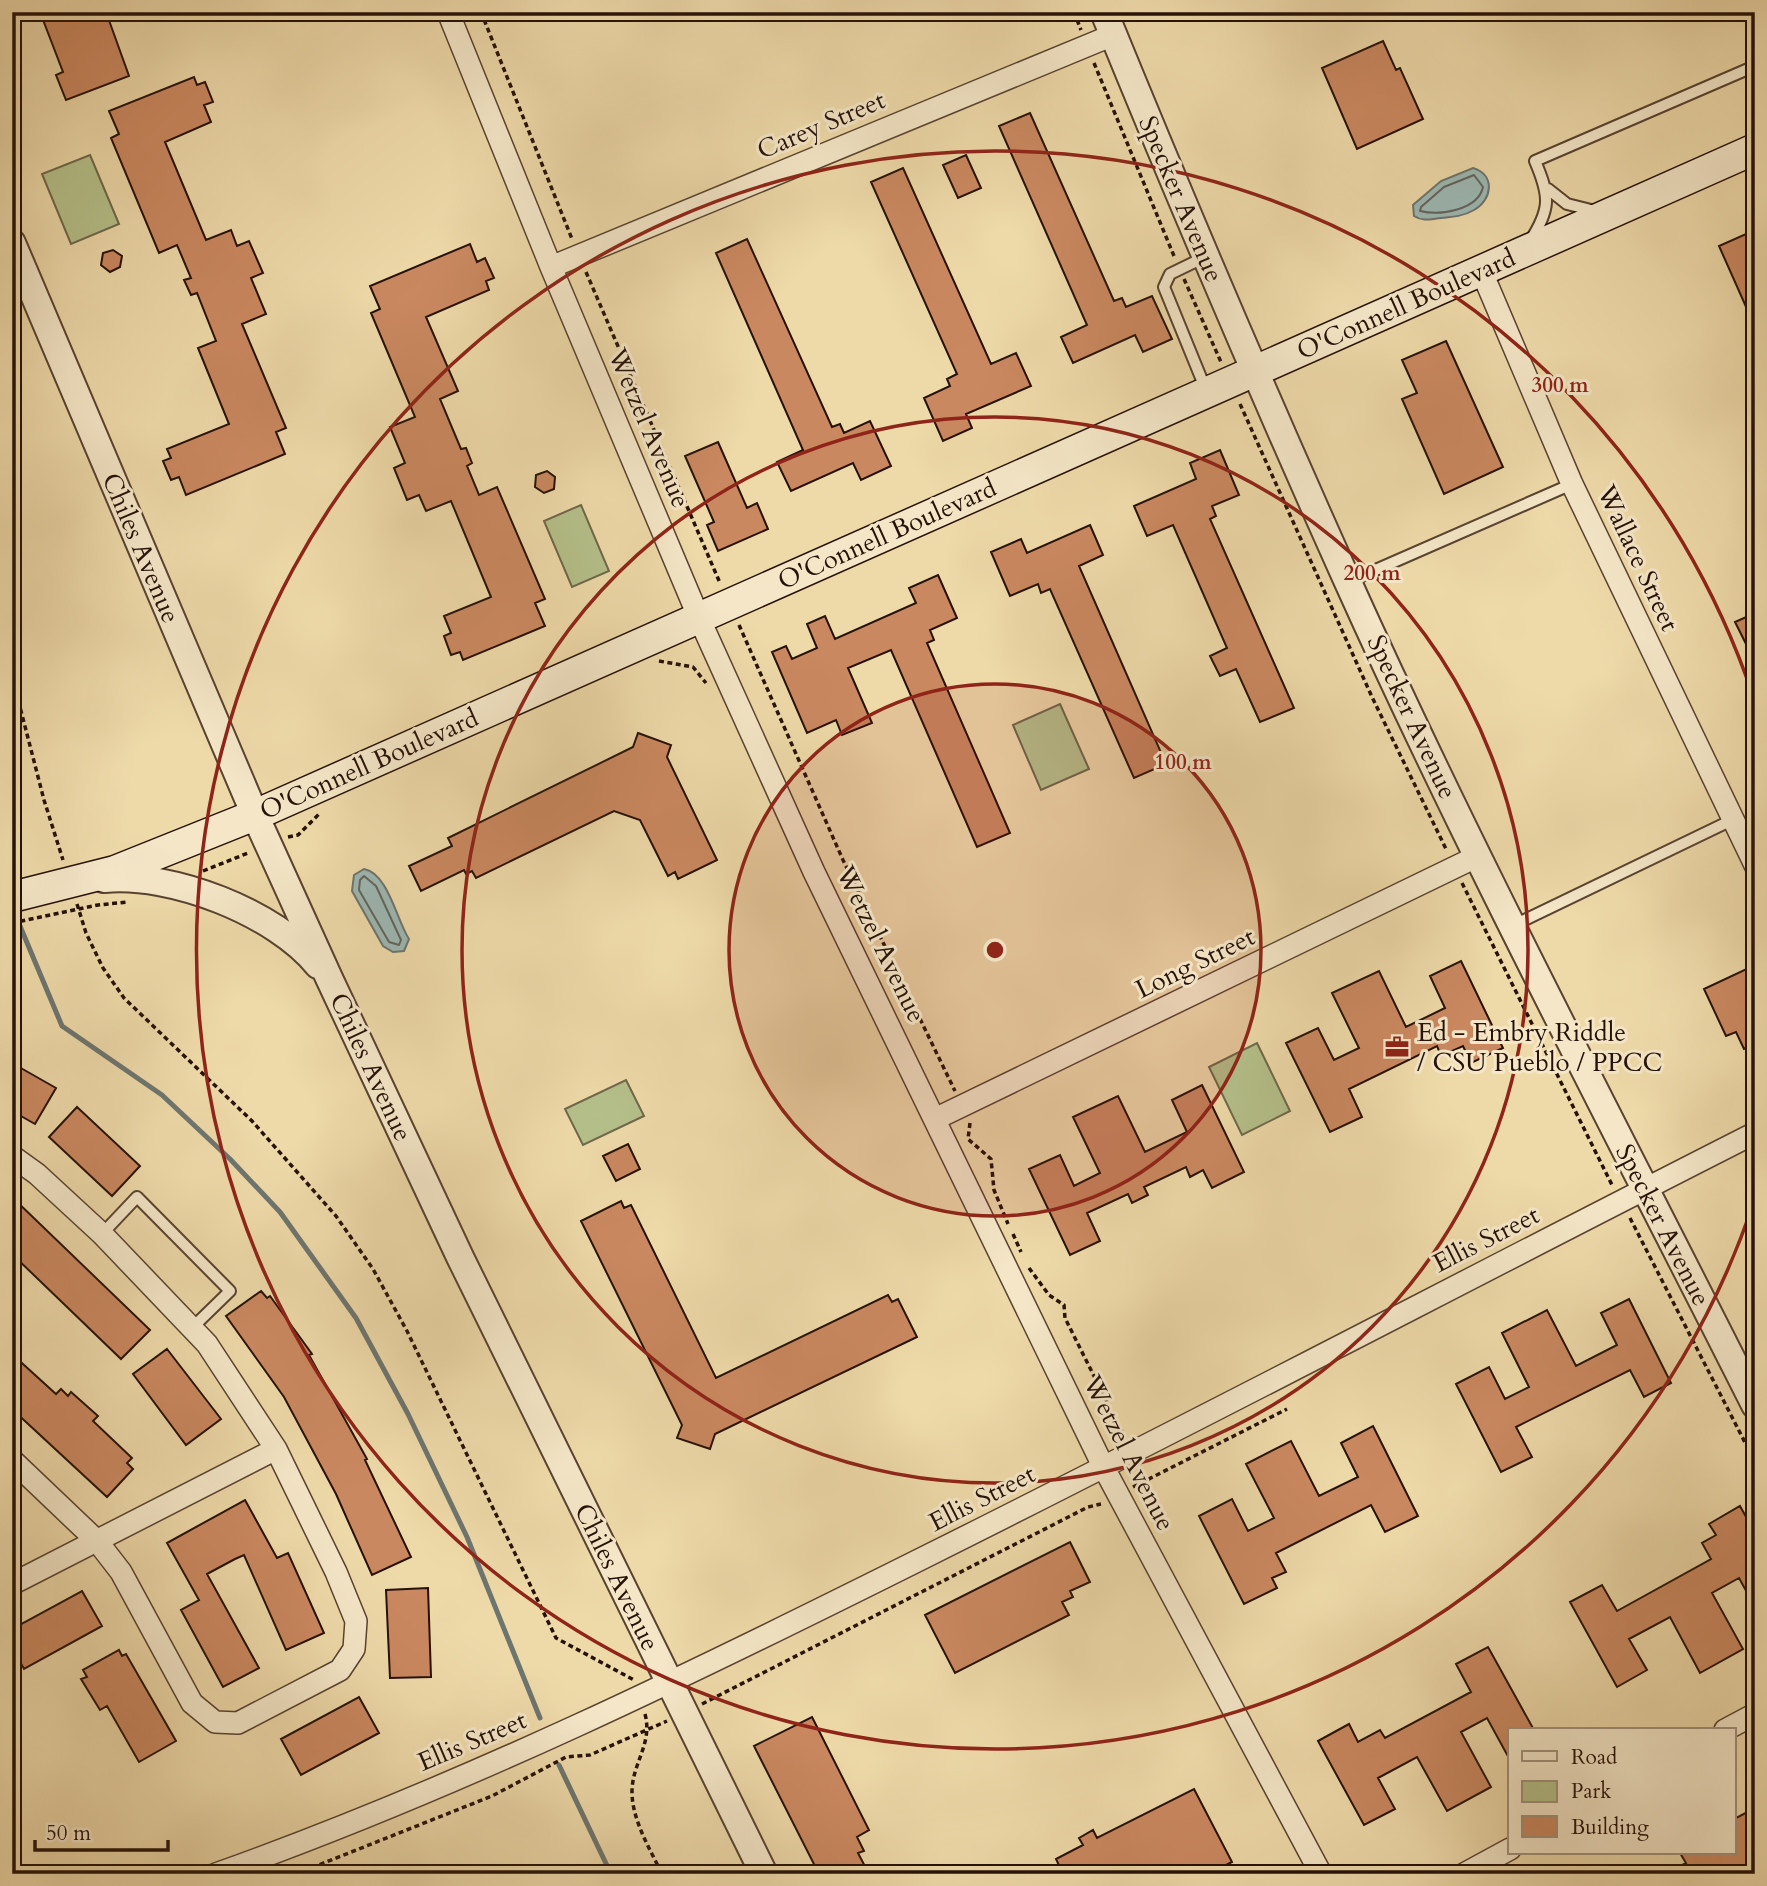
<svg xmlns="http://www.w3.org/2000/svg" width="1767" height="1886" viewBox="0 0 1767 1886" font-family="Cardo,serif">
<rect width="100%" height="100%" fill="#eed9a9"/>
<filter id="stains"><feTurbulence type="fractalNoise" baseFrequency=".00286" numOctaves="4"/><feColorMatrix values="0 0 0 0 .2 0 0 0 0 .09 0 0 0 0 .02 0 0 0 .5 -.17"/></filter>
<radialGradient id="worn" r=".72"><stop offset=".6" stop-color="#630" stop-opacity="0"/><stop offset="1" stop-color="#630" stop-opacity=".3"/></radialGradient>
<path fill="#b5c08a" stroke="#6e6849" stroke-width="2" d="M 90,155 L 119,224 L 71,244 L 42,174 Z
M 581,505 L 609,571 L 572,587 L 544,521 Z
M 1060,704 L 1089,769 L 1041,790 L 1013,725 Z
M 1257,1043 L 1290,1111 L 1242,1135 L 1209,1067 Z
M 626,1080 L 644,1116 L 583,1145 L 565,1109 Z"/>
<path fill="#9db8b3" stroke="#6d756f" stroke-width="2" d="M 1473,168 C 1496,175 1492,200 1474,210 C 1464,216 1453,217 1441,218 C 1431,219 1423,222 1414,216 L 1413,205 L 1441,181 Z
M 364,869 C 388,873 397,921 409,939 L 404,951 L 393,952 L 383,946 L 352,891 L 354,875 Z"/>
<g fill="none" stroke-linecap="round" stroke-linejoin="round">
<path stroke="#62645e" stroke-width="2" d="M 1474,175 L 1483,187 C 1478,210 1440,216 1420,211 L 1421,207 L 1444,187 Z
M 364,876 L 376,886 L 401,940 L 399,945 L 389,942 L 359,890 L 360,880 Z"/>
<path stroke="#6d756f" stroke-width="5" d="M 20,926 L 62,1026 L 162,1095 L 230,1159 L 280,1212 L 356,1318 L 408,1414 L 467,1537 L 540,1718
M 559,1765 L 611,1874"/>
</g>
<path fill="#ca8860" stroke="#261108" stroke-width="2" d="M 40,12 L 106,12 L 129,76 L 66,100 L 56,75 L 63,72 Z
M 1383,41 L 1396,70 L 1400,68 L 1423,119 L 1357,149 L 1322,68 Z
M 194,77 L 197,85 L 205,82 L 213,102 L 204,105 L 211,122 L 165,142 L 206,240 L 231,230 L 237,246 L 249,241 L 263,273 L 251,278 L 266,314 L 242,324 L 286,428 L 276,432 L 285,454 L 186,495 L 179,477 L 171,480 L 163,461 L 171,458 L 167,449 L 229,424 L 198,348 L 216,341 L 197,293 L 191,295 L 184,280 L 191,278 L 177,245 L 159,253 L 111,138 L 119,134 L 109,111 Z
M 1030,113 L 1114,301 L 1122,298 L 1126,307 L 1152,296 L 1172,339 L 1143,352 L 1135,335 L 1073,363 L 1061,337 L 1087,325 L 999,126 Z
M 966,155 L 981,188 L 958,198 L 943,165 Z
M 903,168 L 991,364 L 1016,353 L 1031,386 L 966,414 L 972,428 L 943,441 L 924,398 L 950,386 L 947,379 L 957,374 L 871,182 Z
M 1755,230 L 1755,327 L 1719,246 Z
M 747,239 L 832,427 L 840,424 L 844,433 L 870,421 L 891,466 L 861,480 L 853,463 L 791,491 L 777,462 L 803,450 L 716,253 Z
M 470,244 L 477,262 L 485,258 L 494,278 L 486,281 L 489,290 L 426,317 L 458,391 L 440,399 L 461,449 L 466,448 L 472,463 L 467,466 L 479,495 L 497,487 L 545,599 L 535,603 L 545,626 L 463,660 L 460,652 L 451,655 L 444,636 L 451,633 L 444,616 L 491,597 L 451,501 L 426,511 L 419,495 L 407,500 L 394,468 L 405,463 L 390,427 L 415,417 L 371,313 L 380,309 L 370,286 Z
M 113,250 L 122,256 L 120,267 L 110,272 L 101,265 L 103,253 Z
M 1446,341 L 1503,467 L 1444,494 L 1402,399 L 1417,393 L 1402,360 Z
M 718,442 L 747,508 L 757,503 L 768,529 L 718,551 L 707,525 L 714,522 L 685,456 Z
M 1220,450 L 1239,495 L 1212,506 L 1216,516 L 1210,519 L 1294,708 L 1260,722 L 1236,669 L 1220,676 L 1210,656 L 1227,648 L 1173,525 L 1147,536 L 1134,506 L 1196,479 L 1190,463 Z
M 547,471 L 555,477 L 554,489 L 544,493 L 535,487 L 536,475 Z
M 1090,525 L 1103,555 L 1079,566 L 1166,764 L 1134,778 L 1050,589 L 1041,593 L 1038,584 L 1010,596 L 991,552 L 1021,539 L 1027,553 Z
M 938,575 L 957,618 L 930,630 L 934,640 L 927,643 L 1010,833 L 977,847 L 891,650 L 848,668 L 872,723 L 842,735 L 836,720 L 807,733 L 772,652 L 786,646 L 792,659 L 817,648 L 807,624 L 825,616 L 835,639 L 916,603 L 909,588 Z
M 1755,613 L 1755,662 L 1735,622 Z
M 638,733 L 671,745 L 667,757 L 717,860 L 678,879 L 675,872 L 668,876 L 640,820 L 614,811 L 476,878 L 472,871 L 466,874 L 464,870 L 421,891 L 409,866 L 452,846 L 448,838 L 633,747 Z
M 1461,961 L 1503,1048 L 1471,1063 L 1463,1046 L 1441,1056 L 1437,1046 L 1349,1089 L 1362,1117 L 1330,1132 L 1286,1043 L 1318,1028 L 1334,1060 L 1359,1048 L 1332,993 L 1379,971 L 1406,1027 L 1445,1008 L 1430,976 Z
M 1755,965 L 1755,1044 L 1744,1049 L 1736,1032 L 1726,1036 L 1704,989 Z
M 12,1063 L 56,1088 L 35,1124 L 12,1111 Z
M 1202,1085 L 1244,1172 L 1212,1188 L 1203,1170 L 1190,1177 L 1186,1167 L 1144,1187 L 1148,1195 L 1132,1203 L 1128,1194 L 1087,1213 L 1100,1241 L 1070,1255 L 1029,1169 L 1060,1155 L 1074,1186 L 1100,1173 L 1073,1117 L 1118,1096 L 1145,1152 L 1187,1132 L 1172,1100 Z
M 77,1107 L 140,1166 L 112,1196 L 49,1137 Z
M 628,1144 L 640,1169 L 616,1181 L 603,1156 Z
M 12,1197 L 150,1330 L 121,1359 L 12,1254 Z
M 621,1201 L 624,1208 L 631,1205 L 716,1378 L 888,1295 L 892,1302 L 898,1299 L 917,1337 L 715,1434 L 710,1449 L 677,1438 L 682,1425 L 581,1221 Z
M 261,1291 L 267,1298 L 270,1296 L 312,1354 L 309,1355 L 367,1459 L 365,1460 L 411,1557 L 372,1575 L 336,1494 L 284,1397 L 226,1316 Z
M 1629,1299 L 1671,1383 L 1644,1397 L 1630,1370 L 1516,1427 L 1532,1457 L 1501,1472 L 1456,1384 L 1489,1367 L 1505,1399 L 1529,1387 L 1502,1333 L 1547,1310 L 1576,1366 L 1617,1345 L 1601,1313 Z
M 167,1349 L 221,1419 L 186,1445 L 133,1374 Z
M 12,1354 L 56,1394 L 61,1389 L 68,1396 L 71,1392 L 98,1416 L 93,1421 L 132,1458 L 127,1463 L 133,1469 L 107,1497 L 12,1409 Z
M 1373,1426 L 1418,1516 L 1385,1532 L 1371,1505 L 1276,1553 L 1286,1572 L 1272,1578 L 1277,1588 L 1244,1604 L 1199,1516 L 1232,1499 L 1248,1531 L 1274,1518 L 1246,1464 L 1291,1441 L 1319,1496 L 1358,1477 L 1341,1443 Z
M 245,1500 L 277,1558 L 288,1553 L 324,1633 L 286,1650 L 244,1555 L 235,1559 L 207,1574 L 259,1668 L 223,1687 L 181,1610 L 199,1600 L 167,1543 Z
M 1740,1506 L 1755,1533 L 1755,1607 L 1739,1578 L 1712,1593 L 1743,1649 L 1700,1673 L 1670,1617 L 1629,1639 L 1647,1670 L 1617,1687 L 1570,1602 L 1602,1585 L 1617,1611 L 1711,1559 L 1702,1543 L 1716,1535 L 1709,1524 Z
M 1070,1542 L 1090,1582 L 1070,1591 L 1073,1597 L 1062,1602 L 1069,1615 L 955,1673 L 925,1615 Z
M 428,1588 L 431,1677 L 390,1678 L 386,1590 Z
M 82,1591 L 102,1626 L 24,1669 L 12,1647 L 12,1629 Z
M 1488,1647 L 1534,1730 L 1510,1730 L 1510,1760 L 1487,1718 L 1461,1732 L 1491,1787 L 1447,1811 L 1417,1757 L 1378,1778 L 1395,1809 L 1364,1825 L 1318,1741 L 1349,1724 L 1358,1742 L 1380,1730 L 1385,1738 L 1471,1692 L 1456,1664 Z
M 119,1650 L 122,1656 L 126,1654 L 176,1741 L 139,1762 L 107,1706 L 100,1710 L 81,1679 L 87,1677 L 83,1670 Z
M 359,1697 L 379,1733 L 301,1775 L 281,1739 Z
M 812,1717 L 869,1830 L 857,1837 L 864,1851 L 858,1853 L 869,1874 L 819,1874 L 754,1746 Z
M 1194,1789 L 1232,1862 L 1208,1874 L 1063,1874 L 1056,1859 L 1083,1845 L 1079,1838 L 1093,1830 L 1097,1838 Z
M 1755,1808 L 1755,1874 L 1666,1874 L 1686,1863 L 1680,1853 L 1734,1853 L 1734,1819 Z"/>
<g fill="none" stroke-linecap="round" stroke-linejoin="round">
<g stroke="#584330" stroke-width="14">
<path id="service" d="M 1548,189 L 1567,204 L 1595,211
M 1530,241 C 1551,209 1550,196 1535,161 L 1755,66
M 1205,257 L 1170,274 L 1164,287 L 1206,390
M 1348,582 L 1572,484
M 1512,926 L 1732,820
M 102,1234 L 137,1197 L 230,1291 L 192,1328"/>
</g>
<g stroke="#584330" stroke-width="24">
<path id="minor" d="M 448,12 L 551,267 L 699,618 L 814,872 L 1104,1468 L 1321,1874
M 551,267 L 1113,35
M 1481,270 L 1572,484 L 1755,865
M 935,1119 L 1478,856
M 12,1156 L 37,1174 L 102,1234 L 207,1344 L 276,1449 L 336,1572 L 356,1621 L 354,1649 L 340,1670 L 238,1723 L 215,1722 L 192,1703 L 121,1572 L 97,1541 L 12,1460
M 12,1584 L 276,1449
M 1725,1730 L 1755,1714
M 216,1874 C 463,1786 695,1672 929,1555 C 1206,1417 1479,1273 1755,1133
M 1464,1874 L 1510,1849"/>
</g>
<g stroke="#584330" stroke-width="30">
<path id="tertiary" d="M 1104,12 C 1182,203 1263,393 1347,580 C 1473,860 1617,1131 1755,1405
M 12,243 L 255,815 L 329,978 L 460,1257 L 764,1874
M 104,879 C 171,872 276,913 318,965"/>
</g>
<g stroke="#261108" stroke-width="33">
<path id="secondary" d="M 12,897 L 115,871 L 255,815 L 1755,149"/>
</g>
<path stroke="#261108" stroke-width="3.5" stroke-dasharray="5 3.5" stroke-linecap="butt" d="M 481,12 L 572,239
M 1074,12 L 1081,30
M 1094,63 L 1174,256
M 586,272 L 720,583
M 1184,279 L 1221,362
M 1240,404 L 1372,697 L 1447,851
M 739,625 L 843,860 L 955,1091
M 659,661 L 693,667 L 706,683
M 12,676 L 44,800 L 63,860
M 288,837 L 298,835 L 320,813
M 203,871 L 248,853
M 1462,883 L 1613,1187
M 77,904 L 86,933 L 103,968 L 124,998 L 252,1121 L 336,1216 L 373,1269 L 407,1331 L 556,1638 L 634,1680
M 12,923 L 98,905 L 127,902
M 970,1123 L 968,1139 L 991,1159 L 994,1190 L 1008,1224
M 1630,1218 L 1755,1462
M 1013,1234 L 1021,1252
M 1029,1268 L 1049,1295 L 1064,1305 L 1065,1318 L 1125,1438
M 1141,1470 L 1147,1480
M 1133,1487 L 1287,1409
M 702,1704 L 1088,1507 L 1101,1504
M 645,1714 C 653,1744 632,1763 632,1792 C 632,1820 650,1849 662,1874
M 296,1874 L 492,1796 L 566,1757 L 590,1755 L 667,1721"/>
<use href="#service" stroke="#f4e6c7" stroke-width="10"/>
<use href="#minor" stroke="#f4e6c7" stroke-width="21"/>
<use href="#tertiary" stroke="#f4e6c7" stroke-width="26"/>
<use href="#secondary" stroke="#f4e6c7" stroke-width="30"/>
</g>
<circle cx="995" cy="950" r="266" fill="#8f2418" fill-opacity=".12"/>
<g fill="none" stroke="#8f2418" stroke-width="3.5">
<circle cx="995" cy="950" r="266"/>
<circle cx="995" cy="950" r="533"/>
<path d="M1753 1204A799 799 0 1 1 1753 696"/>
</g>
<defs>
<g id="office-bare" transform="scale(1.89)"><path d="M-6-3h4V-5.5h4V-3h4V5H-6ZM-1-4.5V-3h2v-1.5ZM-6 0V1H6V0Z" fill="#8f2418" stroke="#f4e6c7" stroke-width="2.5" paint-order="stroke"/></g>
</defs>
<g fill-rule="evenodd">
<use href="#office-bare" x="1397" y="1047"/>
</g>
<g text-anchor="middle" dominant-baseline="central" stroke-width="6" stroke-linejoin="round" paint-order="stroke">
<g font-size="26" fill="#261108" stroke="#f4e6c7">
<text transform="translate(821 125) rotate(-23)">Carey Street</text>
<text transform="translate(1181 199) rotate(67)">Specker Avenue</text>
<text transform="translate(1406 304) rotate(-24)">O'Connell Boulevard</text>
<text transform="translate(649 428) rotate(67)">Wetzel Avenue</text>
<text transform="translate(887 534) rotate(-24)">O'Connell Boulevard</text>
<text transform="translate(141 548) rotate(67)">Chiles Avenue</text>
<text transform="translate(1638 558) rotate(65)">Wallace Street</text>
<text transform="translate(1412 717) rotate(65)">Specker Avenue</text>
<text transform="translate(369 764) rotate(-24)">O'Connell Boulevard</text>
<text transform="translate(881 944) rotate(64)">Wetzel Avenue</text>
<text transform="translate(1195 963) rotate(-26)">Long Street</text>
<text transform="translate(371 1067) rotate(65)">Chiles Avenue</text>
<text transform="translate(1663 1225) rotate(63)">Specker Avenue</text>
<text transform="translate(1486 1239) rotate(-27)">Ellis Street</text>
<text transform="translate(1129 1453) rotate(63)">Wetzel Avenue</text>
<text transform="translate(982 1498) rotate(-27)">Ellis Street</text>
<text transform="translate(617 1577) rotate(64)">Chiles Avenue</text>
<text transform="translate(472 1741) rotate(-23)">Ellis Street</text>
</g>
<g font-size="26" fill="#261108" stroke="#f4e6c7" text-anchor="start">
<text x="1417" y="1032">Ed - Embry Riddle<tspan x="1417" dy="30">/ CSU Pueblo / PPCC</tspan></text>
</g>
</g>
<circle cx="995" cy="950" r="10" fill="#8f2418" stroke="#f4e6c7" stroke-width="3.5"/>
<g font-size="21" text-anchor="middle" font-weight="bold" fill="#8f2418" stroke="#f4e6c7" stroke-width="6" stroke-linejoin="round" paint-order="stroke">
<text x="1560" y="392">300 m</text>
<text x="1372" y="580">200 m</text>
<text x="1183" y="769">100 m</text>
</g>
<rect width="1767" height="1886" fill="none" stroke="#eed9a9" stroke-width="42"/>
<rect x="14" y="14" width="1739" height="1858" fill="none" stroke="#261108" stroke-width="3.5"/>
<rect x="21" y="21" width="1725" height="1844" fill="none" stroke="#261108" stroke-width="2"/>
<rect x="1508" y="1728" width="228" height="126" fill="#f4e6c7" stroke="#a2917b" stroke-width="2"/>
<rect x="1522" y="1751" width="35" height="10" fill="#f4e6c7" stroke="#a2917b" stroke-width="2"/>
<text x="1571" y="1764" font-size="21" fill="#261108">Road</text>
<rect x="1522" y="1781" width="35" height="21" fill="#b5c08a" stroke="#a2917b" stroke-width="2"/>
<text x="1571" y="1798" font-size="21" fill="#261108">Park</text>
<rect x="1522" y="1816" width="35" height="21" fill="#ca8860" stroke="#a2917b" stroke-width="2"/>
<text x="1571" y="1834" font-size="21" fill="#261108">Building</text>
<path d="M35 1840v10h133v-10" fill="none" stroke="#261108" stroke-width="3.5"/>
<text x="46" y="1840" font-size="21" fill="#261108" stroke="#f4e6c7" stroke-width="5" paint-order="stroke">50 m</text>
<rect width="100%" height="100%" filter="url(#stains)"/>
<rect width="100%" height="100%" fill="url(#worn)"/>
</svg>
